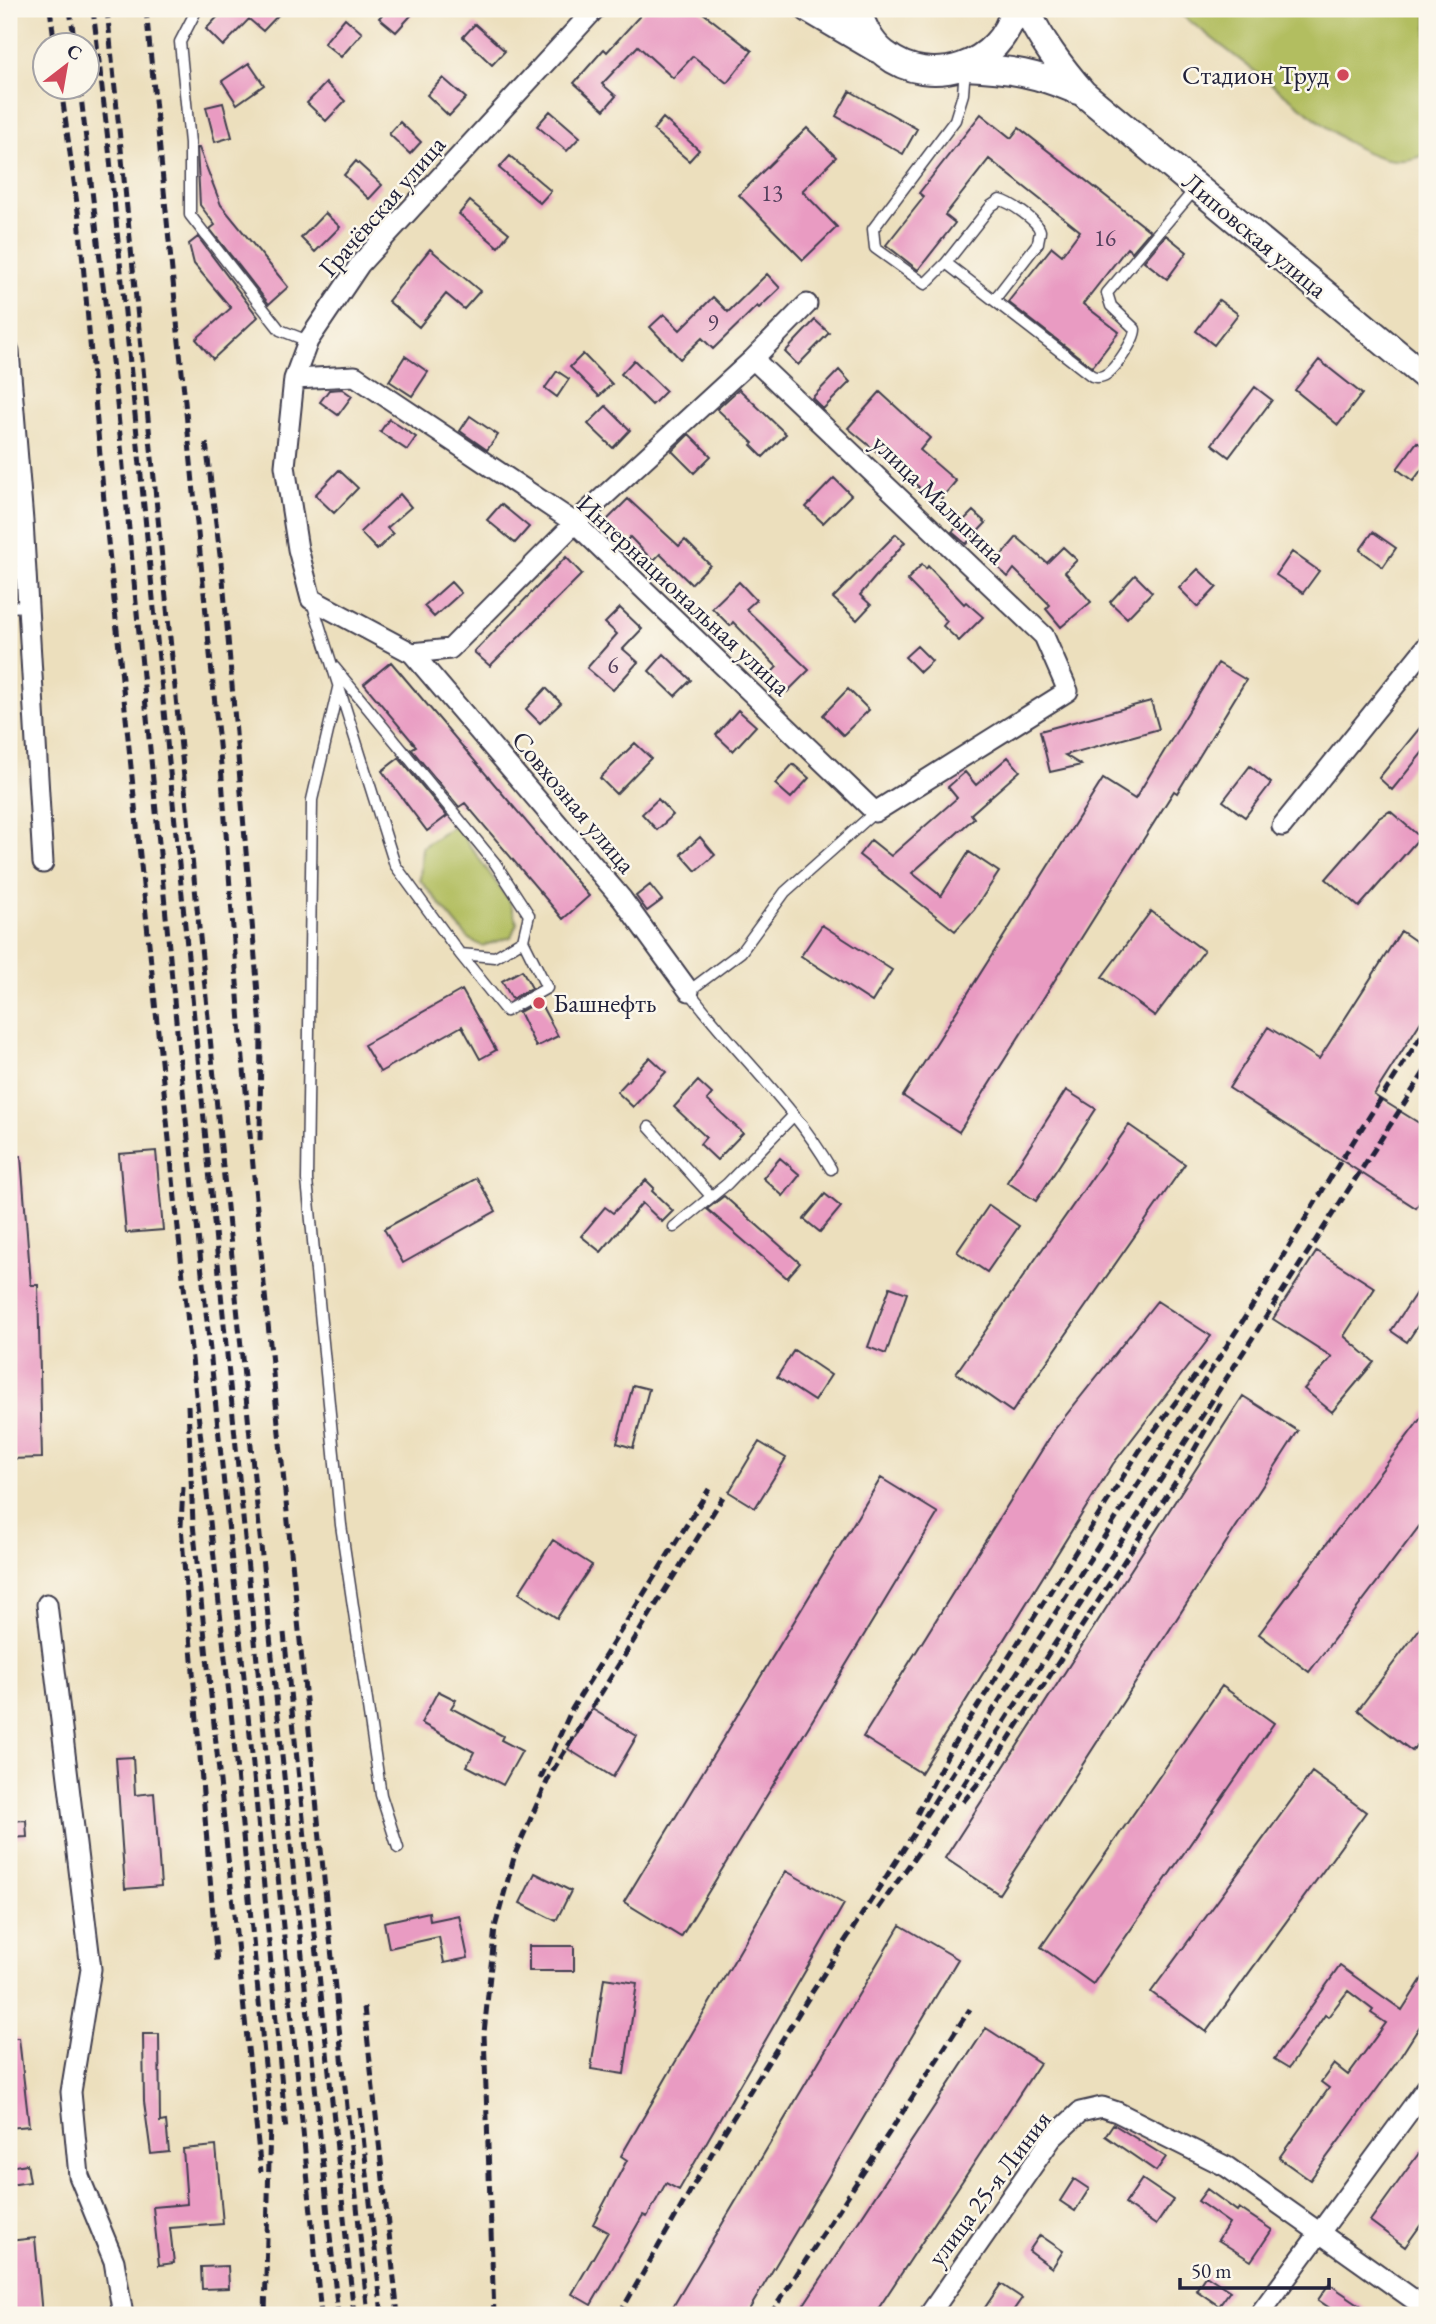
<svg xmlns="http://www.w3.org/2000/svg" width="1436" height="2324" viewBox="0 0 1436 2324" font-family="'EB Garamond',serif">
<rect width="100%" height="100%" fill="#fbf7ec"/>
<filter id="ink" filterUnits="userSpaceOnUse"><feTurbulence type="fractalNoise" baseFrequency=".0143" numOctaves="2"/><feDisplacementMap in="SourceGraphic" scale="14" xChannelSelector="R" yChannelSelector="G"/><feConvolveMatrix kernelMatrix="1 2 1 2 8 2 1 2 1" color-interpolation-filters="sRGB"/></filter>
<filter id="wash" filterUnits="userSpaceOnUse"><feTurbulence type="fractalNoise" baseFrequency=".00686" numOctaves="4" result="noise"/><feDisplacementMap in="SourceGraphic" scale="28" xChannelSelector="R" yChannelSelector="G"/><feGaussianBlur stdDeviation="1.57" result="paint"/><feColorMatrix in="noise" values="0 0 0 0 0 0 0 0 0 0 0 0 0 0 0 0 0 1.4 0 .05"/><feComposite in="paint" operator="in"/></filter>
<g filter="url(#wash)">
<rect width="100%" height="100%" fill="#ecdfbd"/>
<path fill="#b2be60" stroke="#6a704e" stroke-width="2" d="M 1174,9 L 1427,9 L 1427,153 C 1399,169 1371,156 1345,141 Z
M 455,825 L 510,902 L 517,923 L 511,937 L 482,946 L 468,938 L 420,880 L 422,847 Z"/>
<g id="blocks">
<path fill="#e99bc2" d="M 225,9 L 284,9 L 263,31 L 249,19 L 223,46 L 206,29 Z
M 387,9 L 417,9 L 396,32 L 379,18 Z
M 646,9 L 698,9 L 752,51 L 727,83 L 693,56 L 673,78 L 638,46 L 602,84 L 616,96 L 604,110 L 574,83 L 604,49 L 607,52 Z
M 345,18 L 362,33 L 341,57 L 324,43 Z
M 475,24 L 505,51 L 492,65 L 463,37 Z
M 249,63 L 264,85 L 237,104 L 222,81 Z
M 443,78 L 466,98 L 449,116 L 427,95 Z
M 326,83 L 345,101 L 326,121 L 307,103 Z
M 850,91 L 917,129 L 903,154 L 836,116 Z
M 223,103 L 232,137 L 215,142 L 206,107 Z
M 550,111 L 580,137 L 567,151 L 537,126 Z
M 981,114 L 1011,138 L 1019,128 L 1150,231 L 1132,252 L 1127,248 L 1083,304 L 1119,332 L 1092,367 L 1008,302 L 1052,247 L 1062,255 L 1080,231 L 989,159 L 945,215 L 955,223 L 918,270 L 886,245 L 924,197 L 919,193 Z
M 663,118 L 699,150 L 689,161 L 653,130 Z
M 400,122 L 421,142 L 410,154 L 389,134 Z
M 807,128 L 836,157 L 802,191 L 837,227 L 803,260 L 739,195 Z
M 197,148 L 199,148 L 221,205 L 288,287 L 269,304 L 210,229 L 215,225 L 200,205 Z
M 510,156 L 551,191 L 540,203 L 499,168 Z
M 356,161 L 382,185 L 369,199 L 344,175 Z
M 470,201 L 509,233 L 498,247 L 459,214 Z
M 325,213 L 340,227 L 315,252 L 301,238 Z
M 1166,235 L 1187,252 L 1167,279 L 1144,261 Z
M 198,237 L 258,317 L 213,359 L 196,339 L 231,308 L 194,264 L 189,244 Z
M 430,249 L 480,291 L 464,309 L 446,294 L 419,327 L 388,301 Z
M 767,274 L 780,288 L 759,308 L 757,306 L 713,349 L 702,338 L 680,359 L 650,327 L 664,314 L 680,330 L 713,297 L 728,312 Z
M 1219,300 L 1238,314 L 1214,345 L 1196,331 Z
M 815,320 L 829,333 L 798,365 L 785,352 Z
M 583,354 L 612,384 L 599,396 L 570,367 Z
M 405,356 L 428,372 L 412,396 L 389,381 Z
M 634,360 L 666,391 L 652,405 L 621,374 Z
M 1319,360 L 1362,394 L 1338,425 L 1295,390 Z
M 839,370 L 850,382 L 823,409 L 812,398 Z
M 557,371 L 569,379 L 557,397 L 545,388 Z
M 1255,387 L 1272,400 L 1229,457 L 1212,444 Z
M 342,389 L 352,396 L 338,415 L 320,402 L 329,390 Z
M 739,389 L 786,434 L 763,457 L 751,445 L 753,443 L 717,409 Z
M 880,392 L 930,438 L 920,450 L 956,481 L 936,505 L 917,489 L 919,487 L 848,428 Z
M 606,406 L 630,430 L 613,448 L 588,424 Z
M 470,416 L 498,435 L 487,450 L 460,431 Z
M 389,419 L 416,437 L 407,450 L 380,432 Z
M 689,434 L 711,456 L 694,473 L 672,451 Z
M 1417,442 L 1427,449 L 1427,462 L 1413,481 L 1397,469 Z
M 339,470 L 358,488 L 334,513 L 315,495 Z
M 834,478 L 851,495 L 823,523 L 806,507 Z
M 400,494 L 411,507 L 387,528 L 393,534 L 377,550 L 360,532 Z
M 628,499 L 679,546 L 685,540 L 710,565 L 691,584 L 660,554 L 653,561 L 630,537 L 626,541 L 606,521 Z
M 501,504 L 529,527 L 515,543 L 487,520 Z
M 973,511 L 986,523 L 966,544 L 952,532 Z
M 1373,532 L 1396,548 L 1383,567 L 1360,550 Z
M 896,534 L 905,542 L 860,595 L 871,605 L 857,620 L 833,598 Z
M 1017,537 L 1047,563 L 1063,547 L 1077,560 L 1065,572 L 1091,602 L 1061,627 L 1046,609 L 1050,605 L 1014,569 L 1008,577 L 994,564 Z
M 1292,552 L 1319,571 L 1303,593 L 1276,575 Z
M 566,557 L 582,574 L 490,666 L 474,652 Z
M 922,564 L 926,569 L 928,566 L 964,604 L 966,602 L 983,617 L 959,641 L 943,626 L 947,621 L 907,580 Z
M 1198,569 L 1217,587 L 1198,607 L 1179,588 Z
M 1135,575 L 1152,592 L 1127,618 L 1110,602 Z
M 451,582 L 461,593 L 434,617 L 424,606 Z
M 739,582 L 756,600 L 746,609 L 809,670 L 787,692 L 770,674 L 777,667 L 733,622 L 730,626 L 712,608 Z
M 620,608 L 642,629 L 623,649 L 638,662 L 613,690 L 587,668 L 617,634 L 605,623 Z
M 917,646 L 932,661 L 920,672 L 905,657 Z
M 664,654 L 691,680 L 675,696 L 649,671 Z
M 391,662 L 589,896 L 563,919 L 465,803 L 459,807 L 411,749 L 416,746 L 364,684 Z
M 1218,663 L 1246,680 L 1177,793 L 1174,791 L 959,1132 L 903,1096 L 1103,779 L 1135,799 Z
M 546,688 L 561,703 L 540,723 L 526,709 Z
M 848,689 L 869,710 L 843,735 L 823,715 Z
M 1151,701 L 1159,729 L 1065,755 L 1081,765 L 1050,772 L 1040,731 Z
M 738,710 L 756,726 L 733,751 L 716,735 Z
M 1427,719 L 1427,747 L 1392,790 L 1379,778 Z
M 635,743 L 651,758 L 616,794 L 600,778 Z
M 1008,757 L 1020,771 L 971,814 L 974,818 L 912,873 L 941,896 L 969,852 L 999,872 L 974,910 L 955,931 L 859,855 L 871,840 L 891,856 L 957,798 L 948,787 L 965,772 L 976,785 Z
M 399,758 L 447,816 L 427,831 L 382,771 Z
M 793,764 L 809,778 L 791,798 L 775,784 Z
M 1250,766 L 1271,783 L 1245,817 L 1223,801 Z
M 658,799 L 673,815 L 657,830 L 642,814 Z
M 1390,811 L 1420,837 L 1359,907 L 1326,879 L 1379,818 Z
M 700,837 L 715,855 L 696,871 L 681,854 Z
M 650,885 L 662,900 L 647,911 L 636,896 Z
M 1151,911 L 1204,951 L 1155,1016 L 1102,977 Z
M 822,925 L 892,970 L 872,1002 L 801,956 Z
M 1401,931 L 1427,949 L 1427,1012 L 1374,1095 L 1427,1128 L 1427,1190 L 1416,1208 L 1229,1088 L 1268,1027 L 1319,1059 Z
M 522,970 L 532,988 L 512,999 L 502,981 Z
M 462,990 L 496,1050 L 480,1059 L 462,1026 L 380,1072 L 364,1045 Z
M 539,1001 L 558,1036 L 536,1047 L 519,1012 Z
M 650,1057 L 666,1072 L 633,1107 L 617,1092 Z
M 698,1081 L 712,1094 L 707,1100 L 743,1133 L 717,1160 L 700,1144 L 706,1137 L 674,1107 Z
M 1066,1090 L 1096,1109 L 1036,1201 L 1007,1182 Z
M 1129,1125 L 1185,1164 L 1012,1412 L 956,1373 Z
M 156,1151 L 163,1230 L 126,1233 L 119,1154 Z
M 21,1156 L 31,1285 L 38,1285 L 42,1458 L 9,1459 L 9,1157 Z
M 780,1158 L 800,1175 L 783,1196 L 763,1178 Z
M 477,1178 L 496,1211 L 403,1263 L 384,1229 Z
M 646,1180 L 654,1188 L 652,1191 L 673,1211 L 662,1222 L 642,1203 L 601,1252 L 581,1236 L 605,1207 L 613,1213 Z
M 825,1194 L 841,1207 L 820,1232 L 804,1219 Z
M 724,1196 L 800,1263 L 787,1278 L 707,1209 Z
M 989,1205 L 1019,1226 L 987,1272 L 957,1252 Z
M 1317,1251 L 1375,1288 L 1344,1336 L 1374,1362 L 1332,1412 L 1304,1389 L 1332,1357 L 1273,1319 Z
M 1427,1276 L 1427,1312 L 1407,1342 L 1391,1331 Z
M 890,1287 L 907,1293 L 886,1354 L 868,1347 Z
M 1157,1301 L 1211,1336 L 1113,1464 L 921,1773 L 863,1737 L 1055,1429 Z
M 794,1350 L 831,1375 L 814,1401 L 777,1377 Z
M 633,1385 L 649,1389 L 633,1448 L 617,1443 Z
M 1243,1396 L 1298,1431 L 999,1894 L 945,1858 Z
M 1427,1410 L 1427,1516 L 1309,1672 L 1259,1634 Z
M 759,1442 L 786,1458 L 755,1508 L 729,1492 Z
M 881,1478 L 938,1513 L 681,1937 L 624,1902 Z
M 553,1540 L 592,1565 L 557,1618 L 519,1593 Z
M 1427,1619 L 1427,1731 L 1412,1751 L 1358,1710 Z
M 1222,1686 L 1274,1723 L 1093,1984 L 1041,1947 Z
M 438,1691 L 456,1700 L 451,1708 L 503,1736 L 501,1740 L 522,1751 L 503,1785 L 467,1766 L 474,1752 L 421,1723 Z
M 592,1709 L 637,1736 L 613,1777 L 568,1749 Z
M 133,1757 L 135,1795 L 154,1793 L 161,1886 L 125,1889 L 116,1758 Z
M 1312,1772 L 1366,1812 L 1206,2032 L 1151,1992 Z
M 26,1820 L 27,1837 L 9,1838 L 9,1821 Z
M 786,1871 L 844,1904 L 679,2190 L 666,2183 L 647,2217 L 643,2215 L 591,2305 L 572,2294 L 608,2232 L 593,2224 L 627,2160 L 621,2156 Z
M 535,1873 L 571,1891 L 556,1921 L 520,1903 Z
M 429,1912 L 430,1921 L 459,1915 L 468,1958 L 444,1963 L 439,1937 L 389,1948 L 384,1922 Z
M 900,1925 L 958,1959 L 746,2315 L 668,2315 Z
M 529,1946 L 574,1946 L 574,1971 L 529,1971 Z
M 1340,1966 L 1402,2010 L 1427,1971 L 1427,2015 L 1397,2062 L 1310,2180 L 1279,2158 L 1329,2088 L 1321,2082 L 1334,2064 L 1348,2075 L 1386,2023 L 1371,2013 L 1373,2010 L 1348,1991 L 1328,2017 L 1325,2015 L 1289,2068 L 1274,2059 Z
M 604,1978 L 637,1983 L 624,2074 L 591,2069 Z
M 986,2028 L 1040,2063 L 874,2315 L 797,2315 Z
M 143,2034 L 159,2034 L 160,2122 L 166,2121 L 169,2152 L 151,2154 L 144,2102 Z
M 9,2038 L 19,2038 L 29,2126 L 9,2128 Z
M 1113,2124 L 1166,2157 L 1156,2171 L 1105,2136 Z
M 1427,2142 L 1427,2216 L 1405,2247 L 1370,2221 Z
M 216,2146 L 223,2224 L 170,2228 L 174,2263 L 159,2265 L 153,2207 L 187,2204 L 183,2149 Z
M 27,2164 L 30,2182 L 9,2185 L 9,2167 Z
M 1074,2179 L 1089,2189 L 1075,2211 L 1060,2201 Z
M 1142,2179 L 1173,2200 L 1156,2225 L 1125,2204 Z
M 1207,2189 L 1237,2211 L 1239,2208 L 1272,2230 L 1251,2261 L 1218,2240 L 1229,2223 L 1198,2201 Z
M 1040,2235 L 1063,2251 L 1052,2268 L 1029,2251 Z
M 35,2238 L 42,2315 L 9,2315 L 9,2241 Z
M 228,2266 L 229,2288 L 202,2289 L 201,2267 Z
M 1206,2275 L 1230,2291 L 1219,2306 L 1196,2290 Z
M 1001,2284 L 1022,2298 L 1010,2315 L 994,2315 L 984,2309 Z
M 1329,2284 L 1375,2315 L 1340,2315 L 1318,2300 Z"/>
</g>
</g>
<g filter="url(#ink)">
<use href="#blocks" fill-opacity="0" stroke="#403e4e" stroke-width="2"/>
<g fill="none" stroke-linecap="round" stroke-linejoin="round">
<g stroke="#403e4e" stroke-width="13">
<path id="lane" d="M 197,9 L 180,42 L 190,143 L 190,215 L 280,330 L 308,341
M 965,67 L 963,94 L 955,120 L 873,229 L 875,248 L 925,284 L 946,263 L 1092,376 C 1097,377 1098,378 1103,376 C 1114,372 1135,340 1135,329 L 1111,306 L 1107,293 L 1196,188
M 946,263 L 991,206 L 1000,200 C 1010,202 1038,221 1040,231 C 1040,234 1038,240 1038,243 L 994,300
M 312,602 L 395,865 L 460,954 L 495,957 L 523,940 L 529,915 L 495,863 L 334,667
M 9,607 L 28,606
M 339,684 L 312,800 L 307,1180 L 341,1525 L 381,1795 L 398,1848
M 460,954 L 506,1011 L 547,988 L 523,940
M 649,1127 L 711,1196
M 831,1169 C 793,1103 734,1052 689,991 L 741,952 L 785,892 L 875,812
M 674,1227 L 727,1184 L 793,1116"/>
</g>
<g stroke="#403e4e" stroke-width="23">
<path id="street" d="M 595,9 L 360,264 L 308,341 L 294,379 L 285,466 L 298,549 L 311,599 L 412,653 L 450,649 L 575,523 L 753,359 L 807,304
M 9,351 L 23,521 L 43,863
M 294,379 L 355,376 L 575,523 L 875,812 L 1068,691 L 1044,636 L 753,359
M 412,653 L 622,899 L 689,991
M 1282,826 L 1427,646
M 47,1604 L 91,1969 L 71,2092 L 79,2176 L 114,2261 L 123,2315
M 929,2315 L 1052,2138 L 1080,2112 L 1102,2107 L 1117,2112 L 1227,2167 L 1427,2309
M 1259,2315 L 1427,2087"/>
</g>
<g stroke="#403e4e" stroke-width="30">
<path id="secondary" d="M 809,9 L 877,49
M 857,9 C 863,26 870,43 885,54 C 930,90 1002,66 1014,9
M 1026,9 C 1041,41 1060,66 1083,93 L 1427,378
M 965,67 C 1011,69 1035,73 1078,91"/>
</g>
<use href="#lane" stroke="#fff" stroke-width="10"/>
<use href="#street" stroke="#fff" stroke-width="19"/>
<use href="#secondary" stroke="#fff" stroke-width="26"/>
<path stroke="#22223b" stroke-width="5" stroke-dasharray="10 5" stroke-linecap="butt" d="M 50,9 L 55,46
M 70,9 L 75,46
M 93,9 L 109,149 L 321,2315
M 107,9 L 338,2315
M 146,9 L 221,765 L 241,1037 L 264,1284 L 368,2315
M 61,88 L 79,218 L 105,512 L 183,1277 L 232,1721 L 268,2096 L 270,2121 L 265,2315
M 80,88 L 117,404 L 179,1052 L 252,1754 L 286,2131
M 206,443 L 223,579 L 261,1029 L 260,1144
M 188,1405 L 193,1524 L 261,2172
M 183,1487 L 181,1526 L 217,1963
M 284,1633 L 354,2315
M 540,1779 L 572,1709 L 709,1489
M 963,1802 L 988,1771 L 1180,1475 L 1223,1399
M 917,1814 L 950,1750 L 1140,1450 L 1207,1360
M 878,1909 L 937,1826 L 1427,1068
M 364,2007 L 398,2315
M 360,2108 L 382,2315
M 494,2315 L 484,2033 L 495,1927 L 515,1854 L 550,1775 L 723,1497
M 619,2315 L 723,2134 L 809,1997 L 1260,1294 L 1333,1173 L 1427,1027
M 770,2315 L 970,2009"/>
</g>
</g>
<g fill="#d1495b" stroke="#fbf7ec" stroke-width="2.5">
<circle cx="1343" cy="75" r="7"/>
<circle cx="539" cy="1003" r="7"/>
</g>
<g text-anchor="middle" dominant-baseline="central" stroke-width="5" stroke-linejoin="round" paint-order="stroke">
<g font-size="23" fill="#54405d">
<text x="772" y="193">13</text>
<text x="1105" y="238">16</text>
<text x="713" y="323">9</text>
<text x="613" y="665">6</text>
</g>
<g font-size="26" fill="#22223b" stroke="#fbf7ec" text-anchor="end">
<text x="1329" y="75">Стадион Труд</text>
<text x="553" y="1003" text-anchor="start">Башнефть</text>
</g>
<g font-size="26" fill="#22223b" stroke="#fbf7ec">
<text transform="translate(382 206) rotate(-49)">Грачёвская улица</text>
<text transform="translate(1255 235) rotate(40)">Липовская улица</text>
<text transform="translate(939 499) rotate(44)">улица Малыгина</text>
<text transform="translate(684 595) rotate(43)">Интернациональная улица</text>
<text transform="translate(574 802) rotate(50)">Совхозная улица</text>
<text transform="translate(989 2188) rotate(-53)">улица 25-я Линия</text>
</g>
</g>
<rect width="1436" height="2324" fill="none" stroke="#fbf7ec" stroke-width="35"/>
<g transform="translate(66 66) rotate(31)"><circle r="33" fill="#fbf7ec" stroke="#a4a2a5" stroke-width="2"/>
<path d="M0-5L12 26L0 18L-12 26Z" fill="#d1495b"/>
<text y="-10" font-size="19" font-weight="bold" text-anchor="middle" fill="#22223b">С</text>
</g>
<path d="M1180 2278v10h149v-10" fill="none" stroke="#22223b" stroke-width="3.5"/>
<text x="1191" y="2278" font-size="21" fill="#22223b" stroke="#fbf7ec" stroke-width="5" paint-order="stroke">50 m</text>
</svg>
